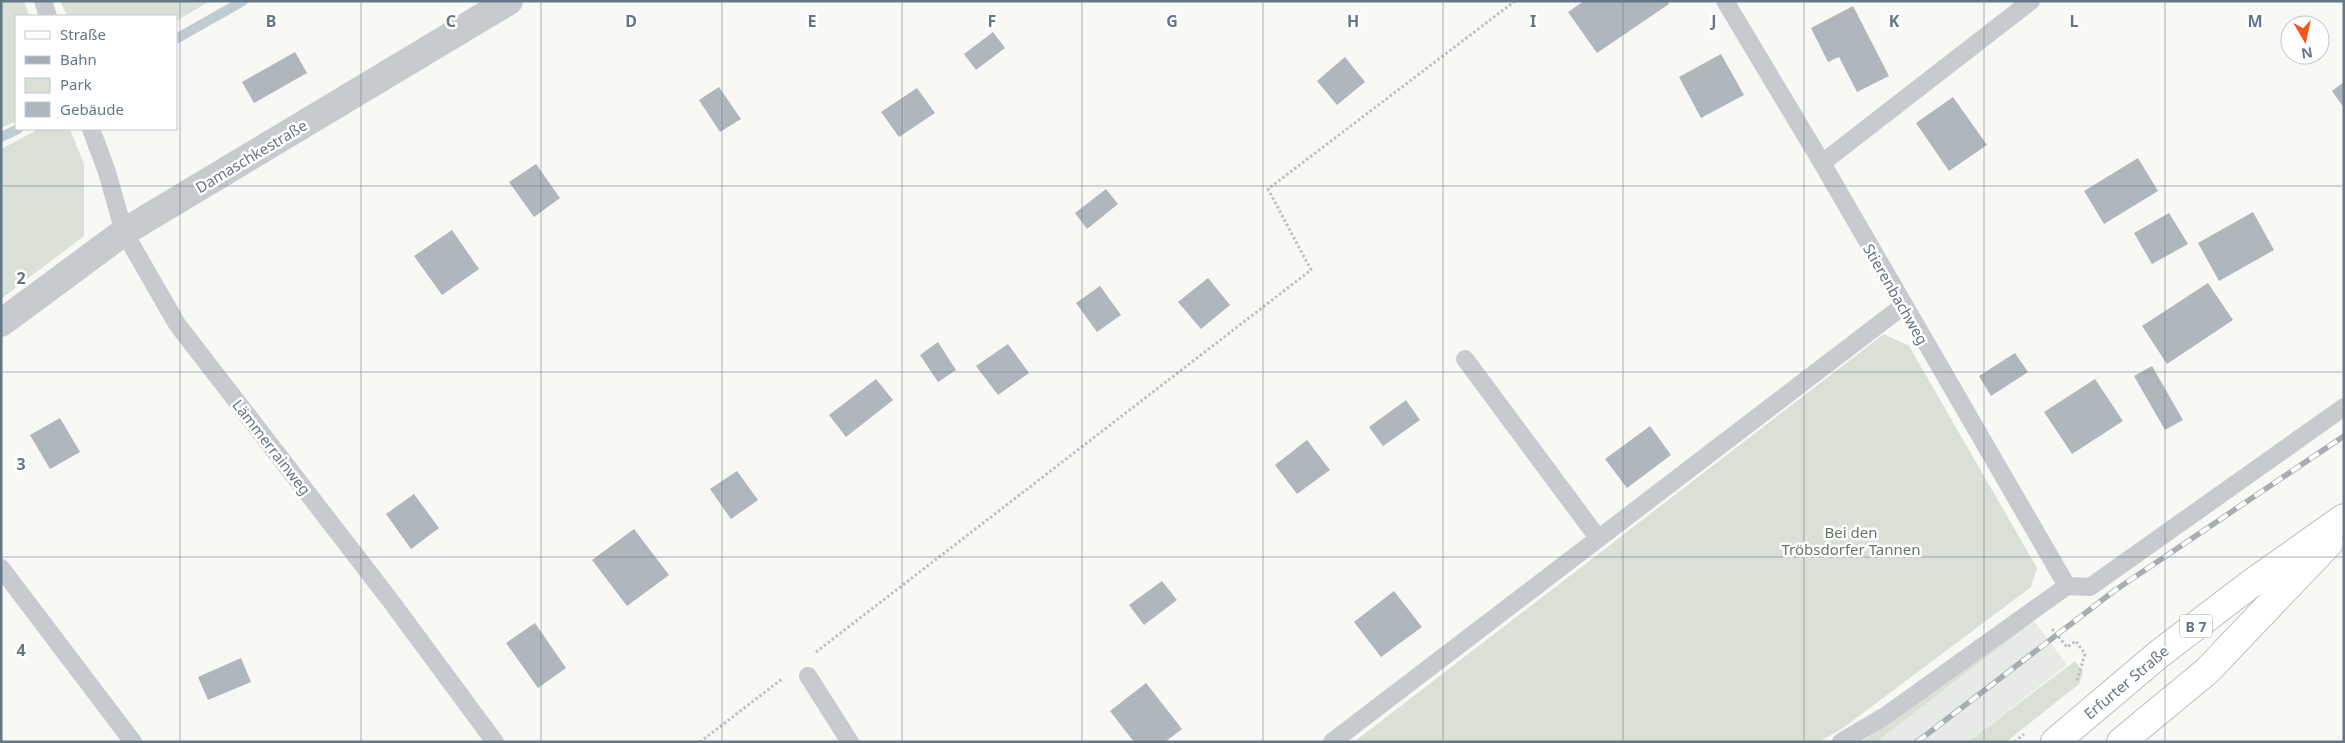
<svg xmlns="http://www.w3.org/2000/svg" width="2345" height="743" viewBox="0 0 2345 743" font-family="'Noto Sans',sans-serif">
<rect width="100%" height="100%" fill="#f8f8f4"/>
<path fill="#e8eae8" d="M 2034,621 L 2067,665 L 1968,742 L 1876,742 Z"/>
<path fill="#d9e0d5" d="M 1,1 L 24,1 L 29,16 L 16,16 L 16,121 L 1,128 Z
M 60,1 L 210,1 L 176,21 L 176,16 L 67,16 Z
M 39,129 L 70,129 L 84,164 L 84,236 L 1,299 L 1,149 Z
M 1884,334 L 1909,346 L 2037,568 L 2031,587 L 1843,728 L 1819,742 L 1354,742 Z
M 2034,621 L 1876,742 L 1861,742 L 2019,626 Z
M 2075,661 L 2083,672 L 2079,684 L 2006,742 L 1968,742 Z"/>
<g fill="none" stroke-linecap="round" stroke-linejoin="round">
<path stroke="#c1ccd2" stroke-width="10" d="M 176,39 L 243,1
M 1,137 L 18,129"/>
</g>
<path fill="#afb7bd" d="M 1584,1 L 1667,1 L 1669,4 L 1597,53 L 1568,12 Z
M 1853,6 L 1889,76 L 1857,92 L 1839,57 L 1828,62 L 1811,28 Z
M 993,32 L 1005,48 L 976,70 L 964,54 Z
M 295,52 L 307,73 L 254,103 L 242,82 Z
M 1721,54 L 1744,95 L 1701,118 L 1679,77 Z
M 1345,57 L 1365,82 L 1337,105 L 1317,81 Z
M 2344,82 L 2344,108 L 2332,91 Z
M 719,87 L 741,119 L 720,132 L 699,100 Z
M 917,88 L 935,113 L 899,137 L 881,112 Z
M 1953,97 L 1987,145 L 1949,171 L 1916,123 Z
M 2138,158 L 2158,191 L 2104,224 L 2084,191 Z
M 536,164 L 560,198 L 534,217 L 509,182 Z
M 1106,189 L 1118,204 L 1087,229 L 1075,213 Z
M 2253,212 L 2274,250 L 2219,281 L 2198,243 Z
M 2169,213 L 2188,244 L 2152,264 L 2134,233 Z
M 452,230 L 479,269 L 442,295 L 414,256 Z
M 1208,278 L 1230,305 L 1201,329 L 1178,302 Z
M 2208,283 L 2233,320 L 2167,364 L 2142,326 Z
M 1100,286 L 1121,315 L 1097,332 L 1076,303 Z
M 938,342 L 956,370 L 938,382 L 920,355 Z
M 1008,344 L 1029,373 L 998,395 L 976,366 Z
M 2015,353 L 2028,372 L 1991,396 L 1979,376 Z
M 2152,366 L 2183,420 L 2165,430 L 2134,376 Z
M 876,379 L 893,400 L 846,437 L 829,415 Z
M 2095,379 L 2123,421 L 2072,454 L 2044,412 Z
M 1406,400 L 1420,420 L 1383,446 L 1369,427 Z
M 60,418 L 80,452 L 50,469 L 30,435 Z
M 1650,426 L 1671,455 L 1627,488 L 1605,459 Z
M 1307,440 L 1330,470 L 1297,494 L 1275,465 Z
M 737,471 L 758,500 L 731,519 L 710,489 Z
M 414,494 L 439,528 L 411,549 L 386,514 Z
M 634,529 L 669,575 L 627,606 L 592,560 Z
M 1162,581 L 1177,600 L 1144,625 L 1129,605 Z
M 1394,591 L 1422,627 L 1381,657 L 1354,622 Z
M 535,623 L 566,668 L 538,688 L 506,643 Z
M 241,658 L 251,682 L 208,700 L 198,677 Z
M 1146,683 L 1182,729 L 1165,742 L 1134,742 L 1110,711 Z"/>
<g fill="none" stroke-linecap="round" stroke-linejoin="round">
<g stroke="#babec2" stroke-width="30">
<path id="primary" d="M 2055,742 L 2159,654 L 2252,583 L 2344,518
M 2121,742 L 2207,671 L 2329,543"/>
</g>
<path stroke="#bec1c3" stroke-width="3" stroke-dasharray="2.5 2.5" stroke-linecap="butt" d="M 2052,629 L 2067,647 L 2076,641 L 2085,654 L 2077,681
M 816,652 L 1311,270 L 1268,189 L 1515,1
M 700,742 L 782,679
M 2015,742 L 2024,734"/>
<path stroke="#c7cbce" stroke-width="18" d="M 43,1 L 48,16
M 1725,1 L 1822,163 L 2067,586
M 91,129 L 107,172 L 124,232 L 177,324 L 390,600 L 495,742
M 1822,163 L 2031,1
M 1465,359 L 1598,538
M 1,568 L 133,742
M 808,676 L 850,742
M 1332,742 L 1903,306
M 1841,742 L 1885,716 L 2067,586 L 2090,587 L 2344,407"/>
<path stroke="#c7cbce" stroke-width="28" d="M 1,323 L 124,232 L 509,1"/>
<use href="#primary" stroke="#fff" stroke-width="28"/>
<g stroke="#a7adb3" stroke-width="5.5">
<path id="rail" d="M 1917,742 L 2114,591 L 2344,436"/>
</g>
<use href="#rail" stroke="#fff" stroke-width="4" stroke-dasharray="11" stroke-linecap="butt"/>
</g>
<path fill="none" stroke="#647788" stroke-width="1" stroke-opacity="0.55" d="M 180,1 L 180,742M 361,1 L 361,742M 541,1 L 541,742M 722,1 L 722,742M 902,1 L 902,742M 1082,1 L 1082,742M 1263,1 L 1263,742M 1443,1 L 1443,742M 1623,1 L 1623,742M 1804,1 L 1804,742M 1984,1 L 1984,742M 2165,1 L 2165,742M 1,186 L 2344,186M 1,372 L 2344,372M 1,557 L 2344,557"/>
<g text-anchor="middle" dominant-baseline="central" stroke-width="5" stroke-linejoin="round" paint-order="stroke">
<rect fill="#fff" stroke="#92a0ac" stroke-width="1" x="2180" y="614.5" width="32" height="23" rx="4"/>
<g font-size="14" font-weight="bold" fill="#647788">
<text x="2196" y="626">B 7</text>
</g>
<g font-size="15" fill="#647788" stroke="#fff">
<text transform="translate(251 156) rotate(-31)">Damaschkestraße</text>
<text transform="translate(1896 294) rotate(60)">Stierenbachweg</text>
<text transform="translate(272 447) rotate(52)">Lämmerrainweg</text>
<text transform="translate(2126 682) rotate(-40)">Erfurter Straße</text>
</g>
<g font-size="15" fill="#647a60" stroke="#fff">
<text x="1851" y="532">Bei den<tspan x="1851" dy="17">Tröbsdorfer Tannen</tspan></text>
</g>
</g>
<g font-size="16" text-anchor="middle" font-weight="bold" fill="#647788" stroke="#fff" stroke-width="5" stroke-linejoin="round" paint-order="stroke">
<text x="271" y="27">B</text>
<text x="451" y="27">C</text>
<text x="631" y="27">D</text>
<text x="812" y="27">E</text>
<text x="992" y="27">F</text>
<text x="1172" y="27">G</text>
<text x="1353" y="27">H</text>
<text x="1533" y="27">I</text>
<text x="1714" y="27">J</text>
<text x="1894" y="27">K</text>
<text x="2074" y="27">L</text>
<text x="2255" y="27">M</text>
<text x="21" y="284">2</text>
<text x="21" y="470">3</text>
<text x="21" y="656">4</text>
</g>
<rect width="2345" height="743" fill="none" stroke="#647788" stroke-width="5"/>
<rect x="15" y="15" width="162" height="115" fill="#ffffff" stroke="#c1c9cf"/>
<rect x="25" y="31" width="25" height="8" fill="#ffffff" stroke="#c1c9cf"/>
<text x="60" y="40" font-size="15" fill="#647788">Straße</text>
<rect x="25" y="56" width="25" height="8" fill="#a7adb3" stroke="#c1c9cf"/>
<text x="60" y="65" font-size="15" fill="#647788">Bahn</text>
<rect x="25" y="78" width="25" height="15" fill="#d9e0d5" stroke="#c1c9cf"/>
<text x="60" y="90" font-size="15" fill="#647788">Park</text>
<rect x="25" y="102" width="25" height="15" fill="#afb7bd" stroke="#c1c9cf"/>
<text x="60" y="115" font-size="15" fill="#647788">Gebäude</text>
<g transform="translate(2305 40) rotate(171)"><circle r="24" fill="#ffffff" stroke="#c1c9cf"/>
<path d="M0-4L9 19L0 12L-9 19Z" fill="#f1561b"/>
<text y="-8" font-size="14" font-weight="bold" text-anchor="middle" fill="#647788">N</text>
</g>
</svg>
